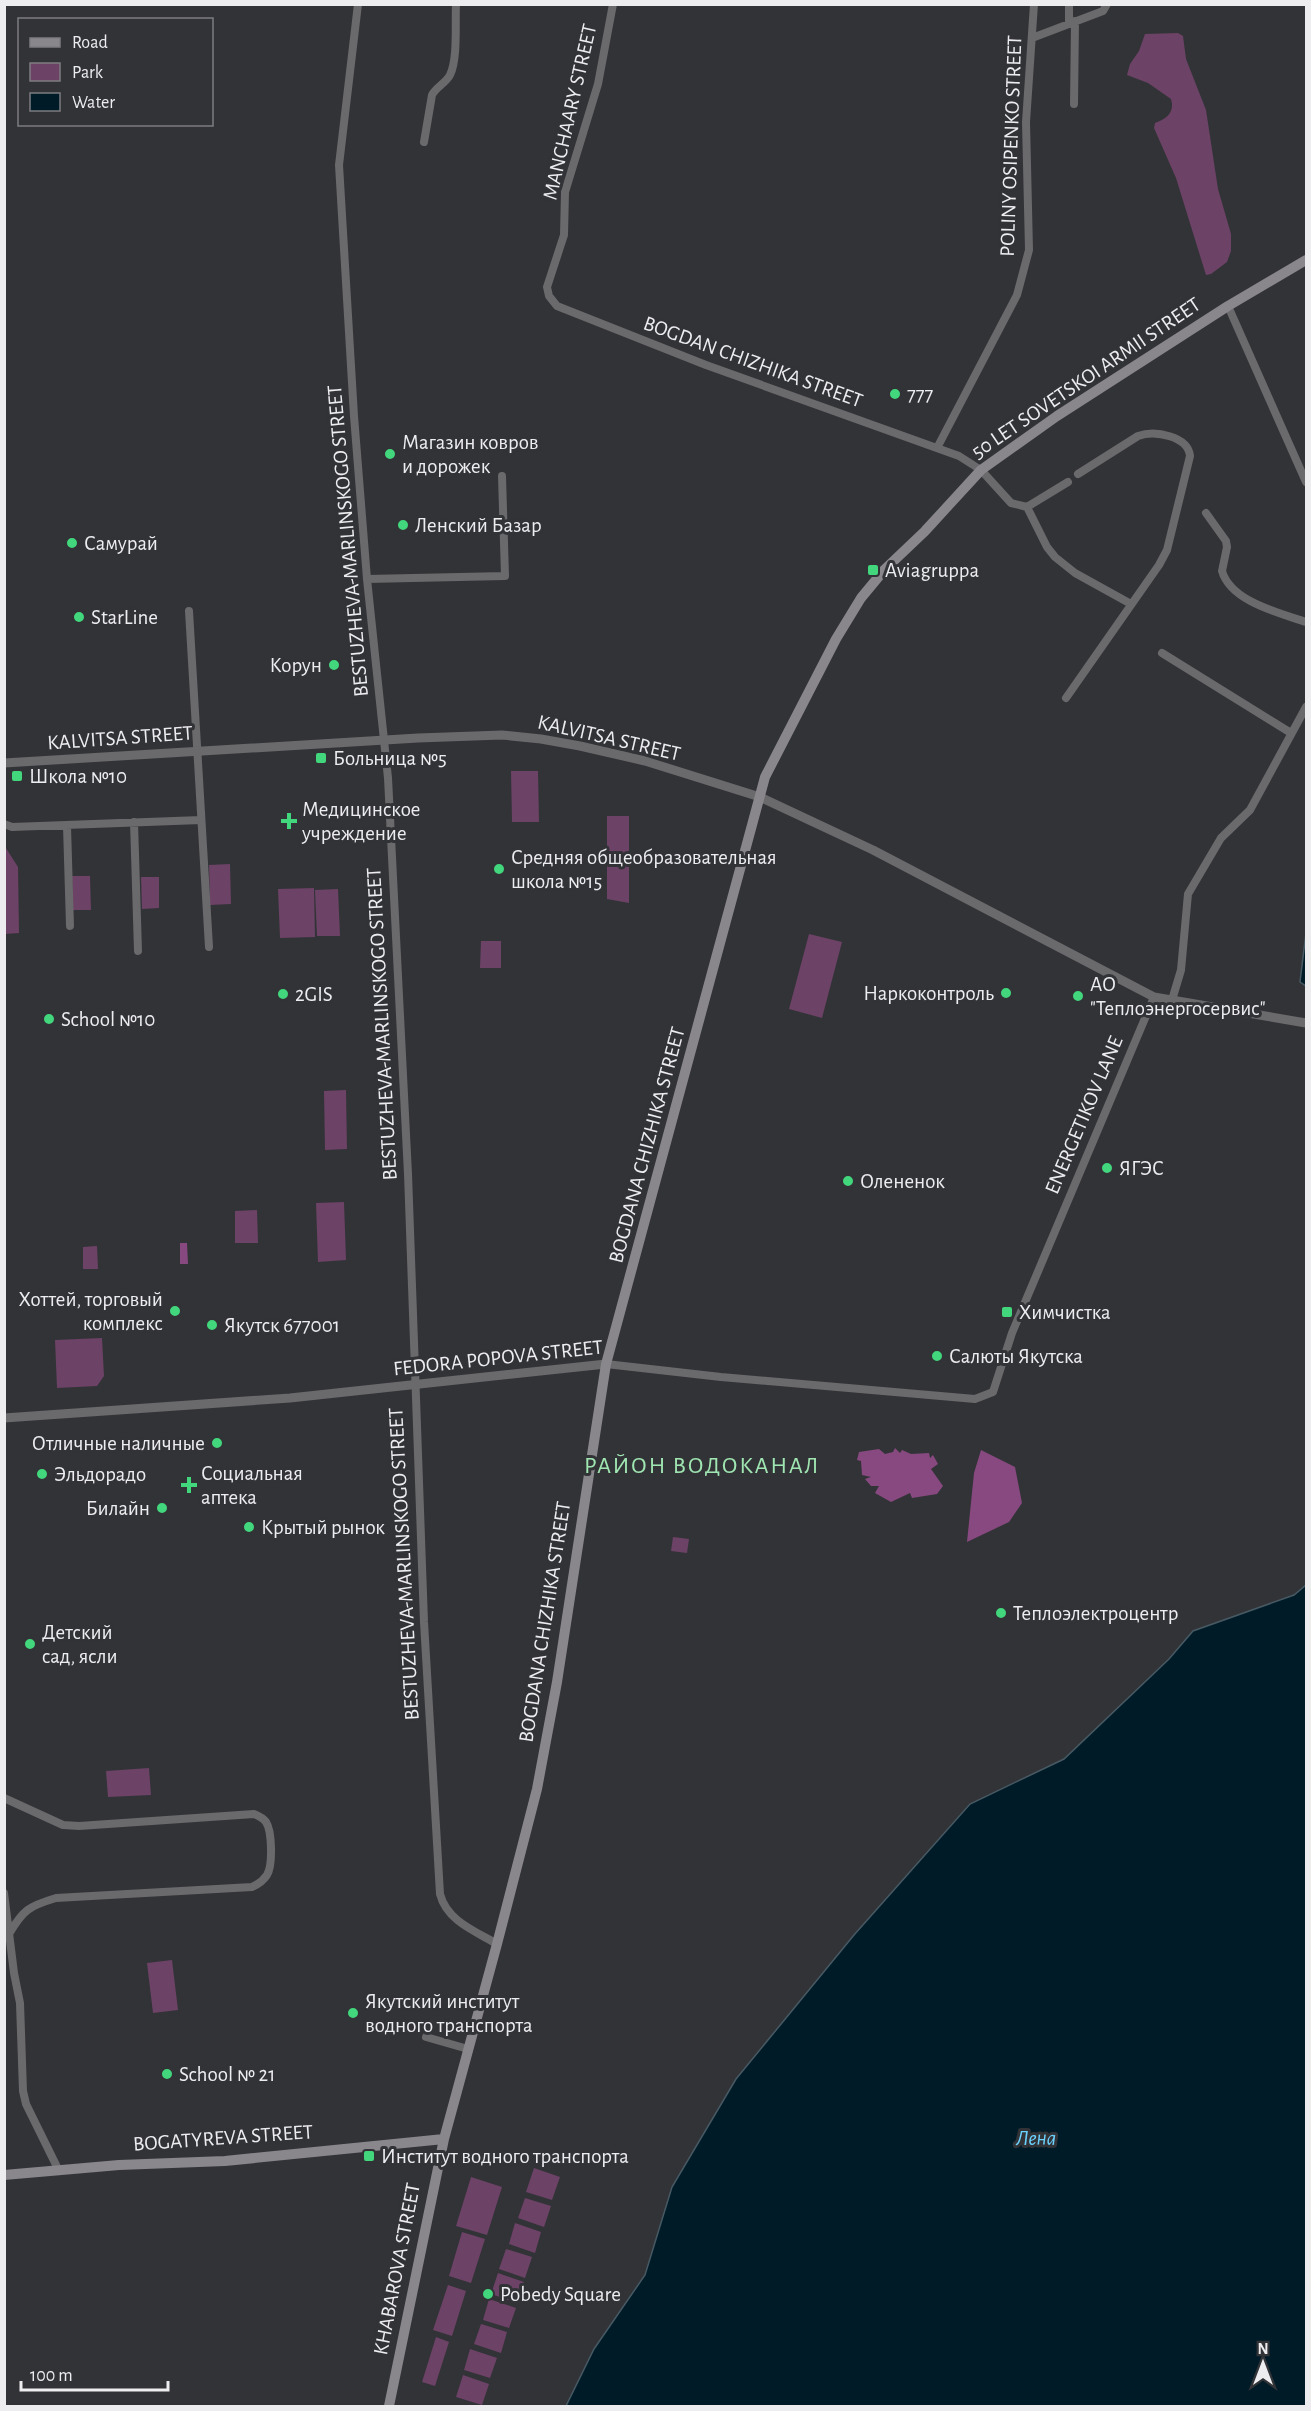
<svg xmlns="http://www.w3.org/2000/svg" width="1311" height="2411" viewBox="0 0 1311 2411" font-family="'Alegreya Sans',sans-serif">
<rect width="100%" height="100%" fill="#323337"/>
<path fill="#6c4266" d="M 1178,33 L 1183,36 L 1186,59 L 1206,110 L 1218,189 L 1231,234 L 1231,251 L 1227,262 L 1211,274 L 1206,275 L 1176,178 L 1154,128 L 1155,123 C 1167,119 1175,112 1171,99 L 1148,83 L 1127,75 L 1130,64 L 1139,51 L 1145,34 Z
M 511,771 L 538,771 L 539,822 L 512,822 Z
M 607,816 L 629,816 L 629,903 L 607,899 Z
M 4,845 L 18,867 L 19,933 L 5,934 Z
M 230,864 L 231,904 L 210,905 L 209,865 Z
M 72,876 L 90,876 L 91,910 L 73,910 Z
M 141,877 L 159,877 L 159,908 L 142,909 Z
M 314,888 L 315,937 L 280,938 L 278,889 Z
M 338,889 L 340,936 L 317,936 L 315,890 Z
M 809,934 L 842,942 L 822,1018 L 789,1009 Z
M 481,941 L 501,941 L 501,968 L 480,968 Z
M 346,1090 L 347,1149 L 325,1150 L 324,1091 Z
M 344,1202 L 346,1260 L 318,1262 L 316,1203 Z
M 257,1210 L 258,1243 L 235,1243 L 235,1211 Z
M 97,1246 L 98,1269 L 83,1269 L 83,1247 Z
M 102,1338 L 104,1376 L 97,1386 L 57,1388 L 55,1340 Z
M 673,1537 L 689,1539 L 687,1553 L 671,1551 Z
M 149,1768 L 151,1795 L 108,1797 L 106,1771 Z
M 172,1960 L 178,2010 L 153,2013 L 147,1963 Z
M 534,2168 L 560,2177 L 552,2200 L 526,2192 Z
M 471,2177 L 502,2187 L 487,2235 L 456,2226 Z
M 525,2198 L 551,2206 L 544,2227 L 518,2218 Z
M 515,2223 L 541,2232 L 535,2253 L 509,2244 Z
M 462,2232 L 485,2239 L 471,2283 L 449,2276 Z
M 506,2249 L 532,2257 L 525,2278 L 499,2269 Z
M 498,2273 L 524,2282 L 517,2303 L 491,2294 Z
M 448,2285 L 466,2291 L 452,2336 L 433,2330 Z
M 489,2299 L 516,2308 L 509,2328 L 483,2320 Z
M 481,2324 L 507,2332 L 501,2353 L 474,2344 Z
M 436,2337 L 449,2342 L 435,2386 L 422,2382 Z
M 470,2349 L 497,2358 L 490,2378 L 464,2370 Z
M 463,2375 L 489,2384 L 482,2405 L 456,2397 Z"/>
<path fill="#884980" d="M 180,1243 L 187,1243 L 188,1264 L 180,1264 Z
M 895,1448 L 900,1453 L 902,1450 L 911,1454 L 929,1453 L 930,1458 L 933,1455 L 938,1464 L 931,1469 L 943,1486 L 937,1494 L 912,1498 L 910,1493 L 891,1502 L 875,1493 L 879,1486 L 871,1486 L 865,1479 L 871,1477 L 862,1475 L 861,1461 L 857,1460 L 859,1452 L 879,1449 L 885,1454 L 893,1452 Z
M 981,1450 L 1015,1467 L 1022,1503 L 1009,1522 L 967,1542 L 974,1473 Z"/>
<path fill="#001b28" stroke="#475a64" stroke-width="1.5" d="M 1306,933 L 1306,986 L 1300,982 Z
M 1306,1585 L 1306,2406 L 566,2406 L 594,2349 L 645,2275 L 672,2187 L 736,2079 L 854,1935 L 970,1804 L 1064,1759 L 1169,1659 L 1193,1631 L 1294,1595 Z"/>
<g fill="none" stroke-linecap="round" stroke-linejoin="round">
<path stroke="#6a696b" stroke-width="8" d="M 358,4 L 339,165 L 354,416 L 367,579 L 388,778 L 408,1174 L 424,1622 L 440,1894 C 447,1921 475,1931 497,1944
M 613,4 L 598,84 L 565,192 L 564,235 L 547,287 L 549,296 L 557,306 L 706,365 L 959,456 L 981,470 L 1011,503 L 1027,507 L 1047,547 L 1055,557 L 1075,573 L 1131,604
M 1069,4 L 1069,22
M 1032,38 L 1103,11 L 1107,4
M 1074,104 L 1075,21
M 424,142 L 432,95 C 436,87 446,83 450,75 C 458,59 455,23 456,4
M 1228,306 L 1306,482
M 937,448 L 1017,295 L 1029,250 L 1026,122 L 1034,4
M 1027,507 L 1068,482
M 1206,513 L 1226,541 L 1227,547 L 1222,571 C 1231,602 1280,613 1306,622
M 367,579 L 505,576 L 502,476
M 189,611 L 209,947
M 1162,653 L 1291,733
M 1066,698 L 1159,565 L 1167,550 L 1190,456 C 1188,436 1155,430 1138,436 L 1078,474
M 134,822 L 138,951
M 4,824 L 12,827 L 201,820
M 67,826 L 70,926
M 1172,1000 L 1181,970 L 1188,894 L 1221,838 L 1250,810 L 1306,707
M 606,1364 L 721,1377 L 975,1399 L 993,1392 L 1012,1333 L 1154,997
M 4,1798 L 63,1825 L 79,1826 L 254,1814 C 259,1816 263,1818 266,1822 C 272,1831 273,1865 267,1875 C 263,1881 259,1884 252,1887 L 56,1898 C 29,1906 23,1910 9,1934 L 4,1935
M 4,1893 L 14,1973 L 20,2003 L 23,2091 L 26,2104 L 59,2171
M 426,2037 L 468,2049"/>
<path stroke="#6a696b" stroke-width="9" d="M 4,763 L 418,738 L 502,735 L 541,739 L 580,746 L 645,761 L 760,797 L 873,850 L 1154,997 L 1306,1023
M 4,1418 L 290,1398 L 606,1364"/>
<path stroke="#89878b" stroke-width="10" d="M 4,2175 L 119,2165 L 225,2161 L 444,2139
M 389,2406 L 444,2139 L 497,1944 L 537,1789 L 557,1682 L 606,1364 L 765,777 L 836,639 L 861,598 L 885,569 L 925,531 L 981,470 L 1057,416 L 1228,306 L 1306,260"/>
</g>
<g fill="#42d77c" stroke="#323337" stroke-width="2">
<circle cx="895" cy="394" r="6"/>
<circle cx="390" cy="454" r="6"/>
<circle cx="403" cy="525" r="6"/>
<circle cx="72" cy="543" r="6"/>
<rect x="867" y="564" width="12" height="12" rx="3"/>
<circle cx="79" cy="617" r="6"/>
<circle cx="334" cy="665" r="6"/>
<rect x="315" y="752" width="12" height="12" rx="3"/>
<rect x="11" y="770" width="12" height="12" rx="3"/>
<path d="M286 812h6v6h6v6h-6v6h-6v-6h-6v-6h6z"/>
<circle cx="499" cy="869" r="6"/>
<circle cx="1006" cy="993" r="6"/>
<circle cx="283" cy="994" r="6"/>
<circle cx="1078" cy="996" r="6"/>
<circle cx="49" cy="1019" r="6"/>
<circle cx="1107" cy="1168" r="6"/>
<circle cx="848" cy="1181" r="6"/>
<circle cx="175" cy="1311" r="6"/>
<rect x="1001" y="1306" width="12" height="12" rx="3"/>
<circle cx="212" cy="1325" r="6"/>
<circle cx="937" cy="1356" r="6"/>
<circle cx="217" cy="1443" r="6"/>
<circle cx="42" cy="1474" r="6"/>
<path d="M186 1476h6v6h6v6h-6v6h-6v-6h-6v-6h6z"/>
<circle cx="162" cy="1508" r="6"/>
<circle cx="249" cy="1527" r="6"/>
<circle cx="1001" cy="1613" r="6"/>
<circle cx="30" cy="1644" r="6"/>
<circle cx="353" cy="2013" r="6"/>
<circle cx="167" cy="2074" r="6"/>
<rect x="363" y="2150" width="12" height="12" rx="3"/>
<circle cx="488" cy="2294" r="6"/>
</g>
<g text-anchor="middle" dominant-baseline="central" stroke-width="6" stroke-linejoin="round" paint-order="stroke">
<g font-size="21" fill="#ededf0" stroke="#323337">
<text transform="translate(570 112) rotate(-77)">MANCHAARY STREET</text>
<text transform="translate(1011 146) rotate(-88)">POLINY OSIPENKO STREET</text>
<text transform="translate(753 362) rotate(20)">BOGDAN CHIZHIKA STREET</text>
<text transform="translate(1086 378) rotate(-34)">50 LET SOVETSKOI ARMII STREET</text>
<text transform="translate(348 541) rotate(-95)">BESTUZHEVA-MARLINSKOGO STREET</text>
<text transform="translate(120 738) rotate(-4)">KALVITSA STREET</text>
<text transform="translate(609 738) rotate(13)">KALVITSA STREET</text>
<text transform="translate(382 1024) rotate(-93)">BESTUZHEVA-MARLINSKOGO STREET</text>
<text transform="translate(1084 1115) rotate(-67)">ENERGETIKOV LANE</text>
<text transform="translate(647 1145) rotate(-75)">BOGDANA CHIZHIKA STREET</text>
<text transform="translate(498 1358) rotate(-6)">FEDORA POPOVA STREET</text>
<text transform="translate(404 1564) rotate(-93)">BESTUZHEVA-MARLINSKOGO STREET</text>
<text transform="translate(545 1622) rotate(-81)">BOGDANA CHIZHIKA STREET</text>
<text transform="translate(223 2138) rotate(-4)">BOGATYREVA STREET</text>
<text transform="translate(397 2269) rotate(-79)">KHABAROVA STREET</text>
</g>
<g font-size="21" fill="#ededf0" stroke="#323337" text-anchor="start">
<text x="907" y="394">777</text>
<text x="402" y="442">Магазин ковров<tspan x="402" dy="24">и дорожек</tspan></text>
<text x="415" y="525">Ленский Базар</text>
<text x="84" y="543">Самурай</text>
<text x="885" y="570">Aviagruppa</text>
<text x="91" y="617">StarLine</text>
<text x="322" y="665" text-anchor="end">Корун</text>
<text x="333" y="758">Больница №5</text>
<text x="29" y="776">Школа №10</text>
<text x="302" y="809">Медицинское<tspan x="302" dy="24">учреждение</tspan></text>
<text x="511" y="857">Средняя общеобразовательная<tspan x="511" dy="24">школа №15</tspan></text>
<text x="1090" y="984">АО<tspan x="1090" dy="24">"Теплоэнергосервис"</tspan></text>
<text x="994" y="993" text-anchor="end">Наркоконтроль</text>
<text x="295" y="994">2GIS</text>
<text x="61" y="1019">School №10</text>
<text x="1119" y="1168">ЯГЭС</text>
<text x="860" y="1181">Олененок</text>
<text x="163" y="1299" text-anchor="end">Хоттей, торговый<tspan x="163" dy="24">комплекс</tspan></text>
<text x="1019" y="1312">Химчистка</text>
<text x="224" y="1325">Якутск 677001</text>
<text x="949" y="1356">Салюты Якутска</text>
<text x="205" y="1443" text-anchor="end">Отличные наличные</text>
<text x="201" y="1473">Социальная<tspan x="201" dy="24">аптека</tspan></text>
<text x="54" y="1474">Эльдорадо</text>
<text x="150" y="1508" text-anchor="end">Билайн</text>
<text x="261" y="1527">Крытый рынок</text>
<text x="1013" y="1613">Теплоэлектроцентр</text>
<text x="42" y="1632">Детский<tspan x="42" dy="24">сад, ясли</tspan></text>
<text x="365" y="2001">Якутский институт<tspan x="365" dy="24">водного транспорта</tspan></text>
<text x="179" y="2074">School № 21</text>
<text x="381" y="2156">Институт водного транспорта</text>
<text x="500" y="2294">Pobedy Square</text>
</g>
<g font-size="22" font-style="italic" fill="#6bd2ff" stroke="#323337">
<text x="1036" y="2138">Лена</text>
</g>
<g font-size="24" letter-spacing="1.5" fill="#a0e6b2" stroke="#323337">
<text x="702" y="1466">РАЙОН ВОДОКАНАЛ</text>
</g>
</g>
<rect width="1311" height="2411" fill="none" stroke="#ededf0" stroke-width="12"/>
<rect x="18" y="18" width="195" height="108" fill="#323337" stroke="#7d7d81" stroke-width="1.5"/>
<rect x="30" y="38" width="30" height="9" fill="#89878b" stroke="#7d7d81" stroke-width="1.5"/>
<text x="72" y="48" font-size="18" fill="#ededf0">Road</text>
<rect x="30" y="63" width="30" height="18" fill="#6c4266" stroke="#7d7d81" stroke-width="1.5"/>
<text x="72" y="78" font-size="18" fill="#ededf0">Park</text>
<rect x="30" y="93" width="30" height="18" fill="#001b28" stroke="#7d7d81" stroke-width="1.5"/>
<text x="72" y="108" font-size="18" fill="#ededf0">Water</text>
<g transform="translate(1263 2363)" stroke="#323337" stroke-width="4.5" paint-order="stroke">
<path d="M0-4.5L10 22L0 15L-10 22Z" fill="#ededf0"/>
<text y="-9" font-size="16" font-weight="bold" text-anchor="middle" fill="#ededf0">N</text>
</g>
<path d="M21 2381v9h147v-9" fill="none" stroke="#ededf0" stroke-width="3"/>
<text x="30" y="2381" font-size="18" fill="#ededf0" stroke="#323337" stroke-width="4.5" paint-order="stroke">100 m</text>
</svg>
